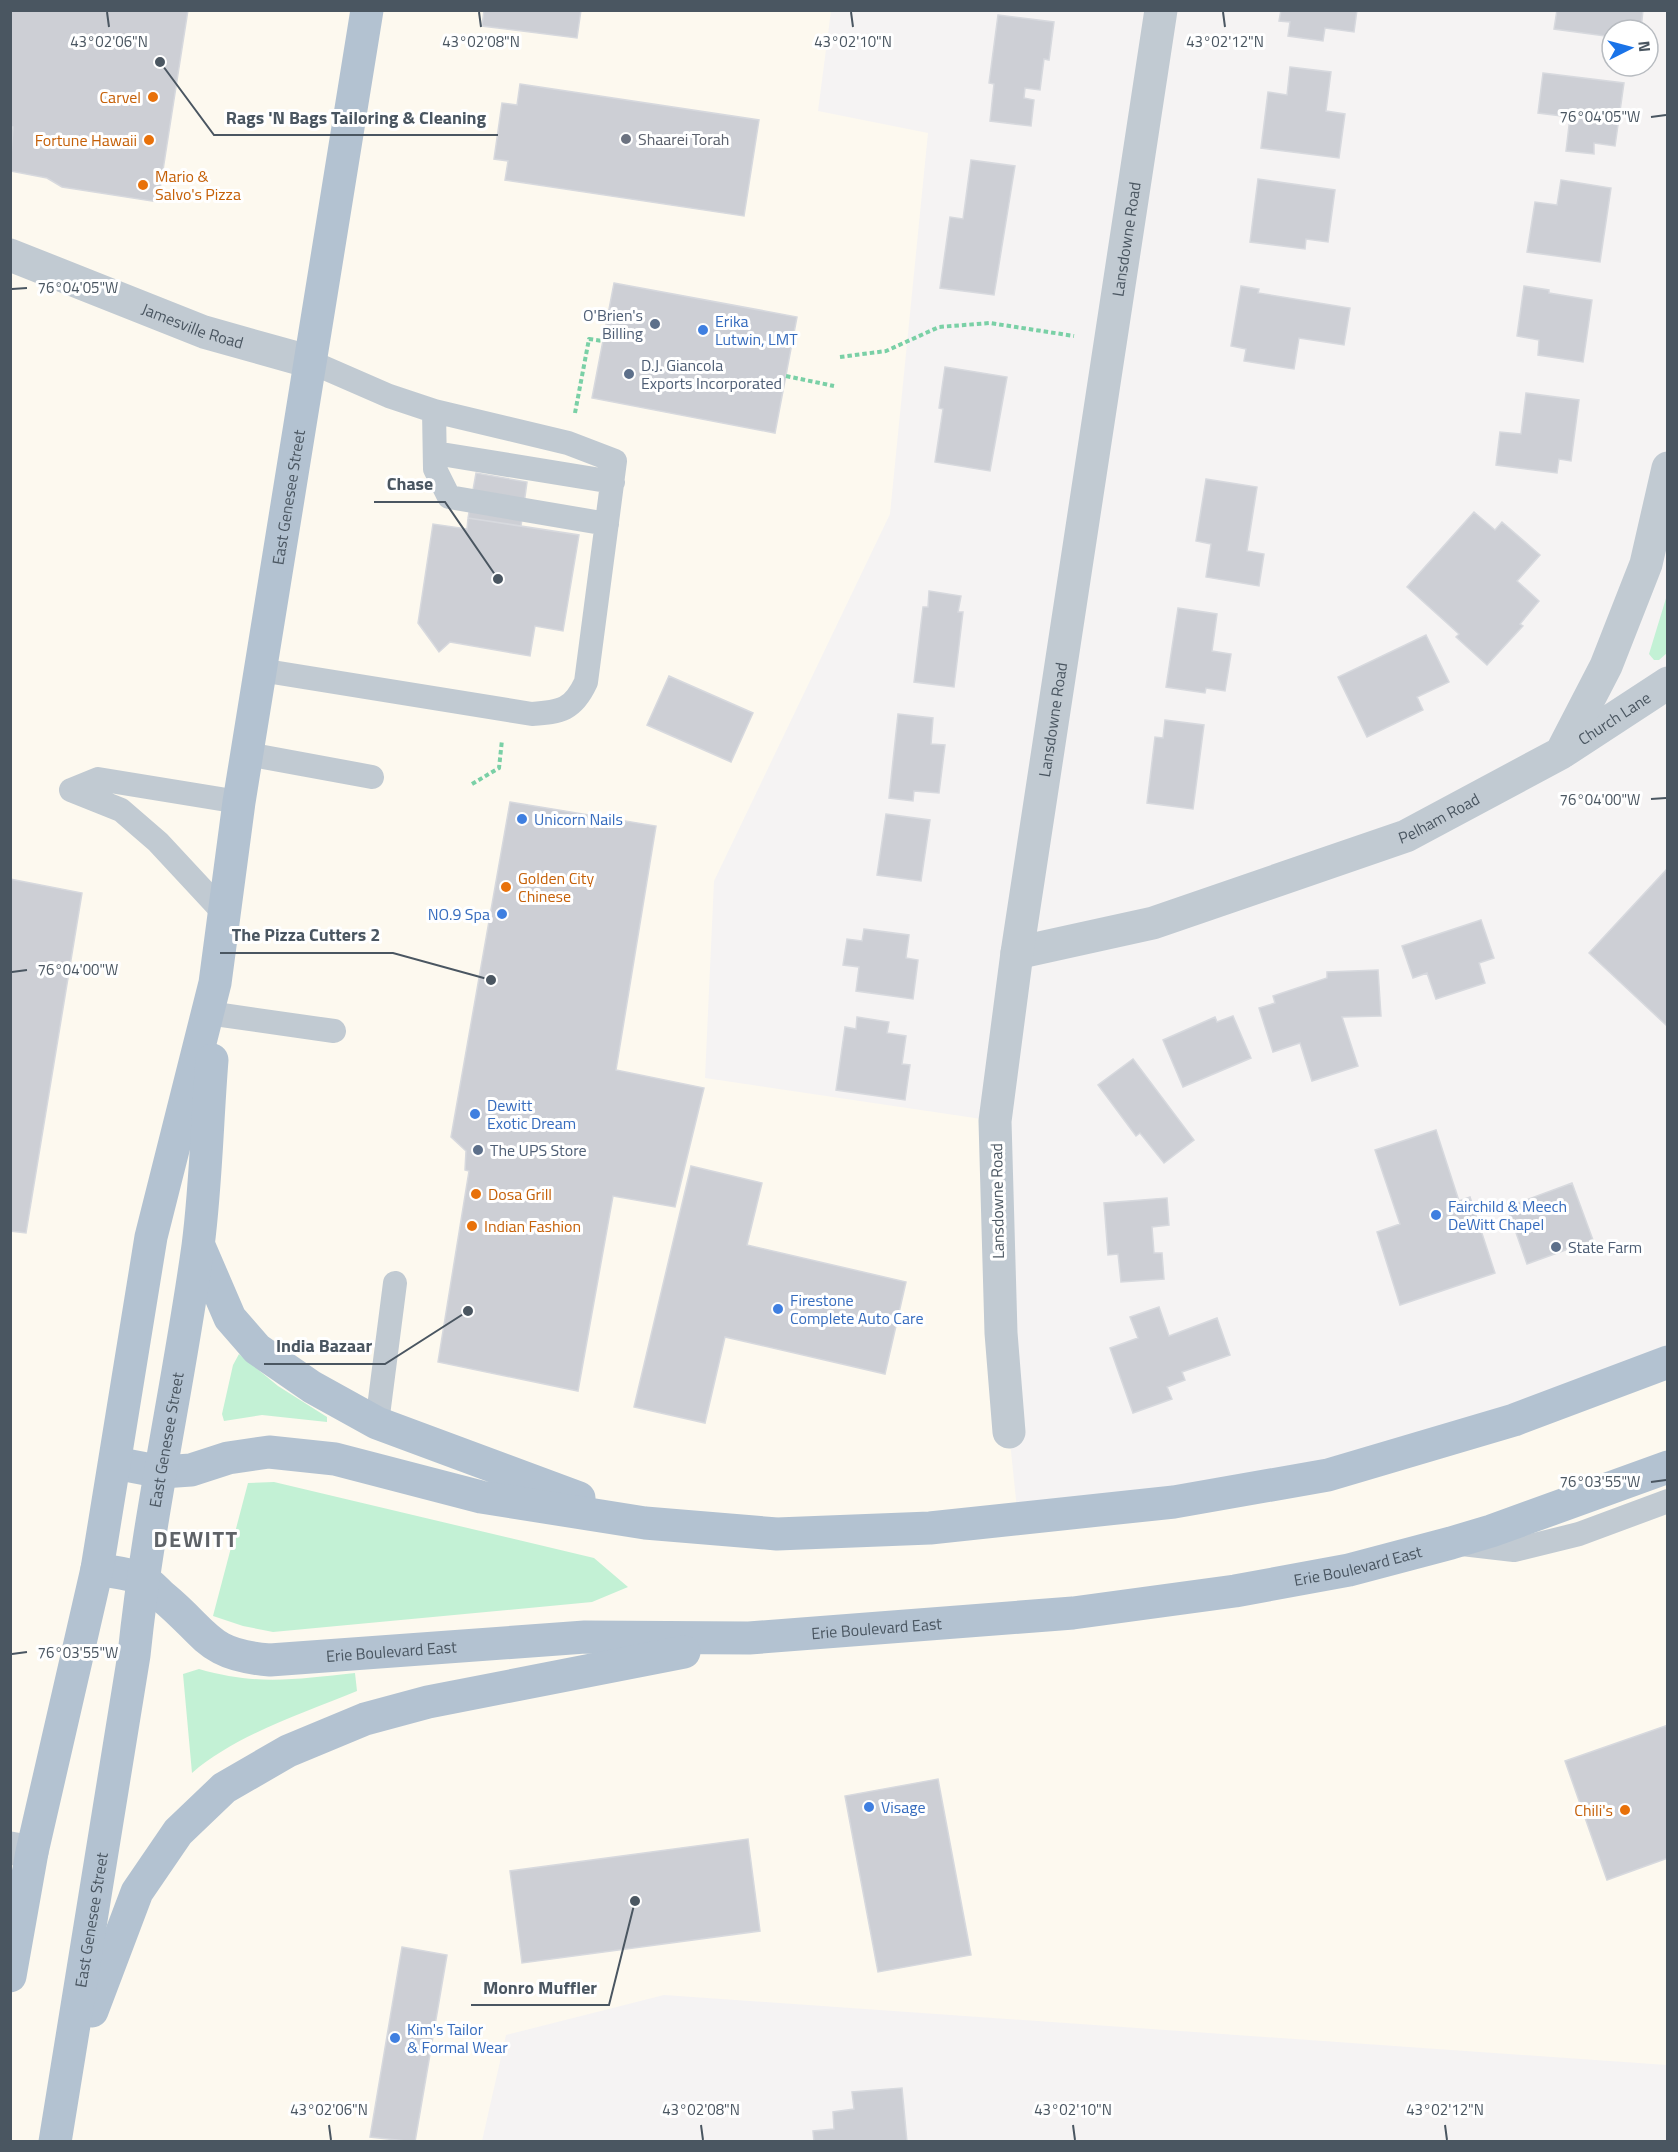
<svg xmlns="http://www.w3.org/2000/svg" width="1678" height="2152" viewBox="0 0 1678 2152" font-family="'Titillium Web',sans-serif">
<rect width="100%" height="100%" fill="#f5f3f3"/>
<path fill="#fdf9ef" d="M 11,11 L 831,11 L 818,111 L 928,133 L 890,514 L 714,881 L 705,1078 L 995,1121 L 1009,1432 L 1018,1519 L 1174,1502 L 1667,1362 L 1667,2065 L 664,1995 L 506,2035 L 482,2141 L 11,2142 Z"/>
<path fill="#c3f1d5" d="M 1667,595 L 1667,653 L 1659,660 L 1654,660 L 1649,654 Z
M 239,1354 L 278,1386 L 327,1417 L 327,1422 L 262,1415 L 224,1421 L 222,1414 L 233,1365 Z
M 274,1482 L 594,1558 L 628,1587 L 592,1602 L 273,1632 L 243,1626 L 213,1616 L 248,1483 Z
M 199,1669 C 258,1686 296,1679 355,1673 L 357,1691 C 303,1713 236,1735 192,1773 L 183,1674 Z"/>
<path fill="#cdcfd5" stroke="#d7d9de" stroke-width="1.5" d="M 10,10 L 188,10 L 158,202 L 62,187 L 47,178 L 10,171 L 13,127 L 10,126 Z
M 484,10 L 581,10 L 577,38 L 482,26 Z
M 1281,10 L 1357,10 L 1354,32 L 1325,28 L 1323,41 L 1288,36 L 1290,22 L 1279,21 Z
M 1557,10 L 1643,10 L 1641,30 L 1612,30 L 1612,37 L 1554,29 Z
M 998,15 L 1054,22 L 1049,60 L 1044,59 L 1040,90 L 1025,88 L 1024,98 L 1034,100 L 1031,126 L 990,121 L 994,84 L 989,83 Z
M 1290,67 L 1331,72 L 1326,111 L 1345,114 L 1339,158 L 1261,148 L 1268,92 L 1287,95 Z
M 1543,73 L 1624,83 L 1615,146 L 1594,143 L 1594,154 L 1566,151 L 1570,117 L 1538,113 Z
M 520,84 L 759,120 L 744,216 L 505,180 L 508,161 L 494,159 L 502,103 L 517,105 Z
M 971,160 L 1015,166 L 994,295 L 940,288 L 950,217 L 963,219 Z
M 1258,179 L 1335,190 L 1328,242 L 1306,239 L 1305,249 L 1250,242 Z
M 1561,180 L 1611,188 L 1600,262 L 1527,252 L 1535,202 L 1557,205 Z
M 614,283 L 797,317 L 775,433 L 592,398 Z
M 1241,286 L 1259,289 L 1258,293 L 1350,308 L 1344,345 L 1299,338 L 1294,369 L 1244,361 L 1246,349 L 1231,346 Z
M 1524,286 L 1549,290 L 1549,293 L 1592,300 L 1583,362 L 1538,355 L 1539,340 L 1517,336 Z
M 945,367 L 1007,377 L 990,471 L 935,462 L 943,409 L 939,408 Z
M 1526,393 L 1579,400 L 1571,461 L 1559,459 L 1557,473 L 1496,465 L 1500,432 L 1521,434 Z
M 476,473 L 527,482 L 521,526 L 468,518 Z
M 1206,479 L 1257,487 L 1247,551 L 1264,554 L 1259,586 L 1206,577 L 1211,544 L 1196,541 Z
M 1474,512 L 1495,530 L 1502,522 L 1540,555 L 1517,581 L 1539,601 L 1520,624 L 1523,626 L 1487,665 L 1456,637 L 1459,634 L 1407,587 Z
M 468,518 L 579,535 L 563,631 L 535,626 L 530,656 L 450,642 L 439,652 L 418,623 L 433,524 L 467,529 Z
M 929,591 L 961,596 L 958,612 L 963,612 L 954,687 L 914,682 L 923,607 L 928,607 Z
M 1178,608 L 1217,614 L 1212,651 L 1231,654 L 1225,691 L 1206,688 L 1205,693 L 1166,687 Z
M 1426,635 L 1449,682 L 1417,697 L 1423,710 L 1367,737 L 1338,677 Z
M 669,676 L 753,713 L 731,762 L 647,725 Z
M 898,714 L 933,718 L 931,744 L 945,745 L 939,793 L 914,791 L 913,801 L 889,798 Z
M 1165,720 L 1204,725 L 1193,809 L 1147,803 L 1155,737 L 1163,738 Z
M 510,802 L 656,826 L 616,1070 L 704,1088 L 675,1207 L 613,1196 L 578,1391 L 438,1362 L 469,1171 L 465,1170 L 466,1151 L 451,1137 Z
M 886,814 L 930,820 L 921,881 L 877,875 Z
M 1668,868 L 1668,1023 L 1666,1025 L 1589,953 Z
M 10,879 L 82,893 L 26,1233 L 10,1231 Z
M 1481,920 L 1494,958 L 1479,963 L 1485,983 L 1436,999 L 1427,973 L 1413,978 L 1402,946 Z
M 864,929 L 909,935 L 906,958 L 918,960 L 913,999 L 856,991 L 859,967 L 843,965 L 847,939 L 862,941 Z
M 1378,970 L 1381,1016 L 1342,1017 L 1358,1066 L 1312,1081 L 1300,1043 L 1273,1052 L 1259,1008 L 1275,1003 L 1273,996 L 1327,978 L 1327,972 Z
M 1233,1016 L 1251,1058 L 1183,1087 L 1163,1040 L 1215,1017 L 1217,1022 Z
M 857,1017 L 889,1022 L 887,1033 L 906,1036 L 902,1064 L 910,1065 L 905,1100 L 836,1090 L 845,1027 L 856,1029 Z
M 1133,1059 L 1194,1140 L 1164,1163 L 1140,1133 L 1136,1136 L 1098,1085 Z
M 1436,1130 L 1459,1201 L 1470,1197 L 1495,1273 L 1400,1305 L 1377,1232 L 1400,1224 L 1375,1150 Z
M 691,1166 L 762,1183 L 747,1245 L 906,1282 L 885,1374 L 725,1337 L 705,1423 L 634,1407 Z
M 1572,1183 L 1593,1240 L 1527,1264 L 1507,1207 Z
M 1167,1198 L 1169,1225 L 1152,1227 L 1154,1253 L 1162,1253 L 1164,1279 L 1121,1282 L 1118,1254 L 1108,1255 L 1104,1203 Z
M 1159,1307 L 1169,1336 L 1217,1318 L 1230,1355 L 1182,1372 L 1185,1380 L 1167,1387 L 1172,1399 L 1133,1413 L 1110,1348 L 1138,1338 L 1130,1317 Z
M 1668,1725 L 1668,1858 L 1607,1880 L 1565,1761 Z
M 938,1779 L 971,1955 L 878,1972 L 845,1796 Z
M 748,1839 L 760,1931 L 522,1963 L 510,1871 Z
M 402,1947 L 447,1955 L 415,2142 L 370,2137 Z
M 902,2088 L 907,2142 L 814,2142 L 813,2131 L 834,2129 L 833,2112 L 854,2109 L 852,2092 Z"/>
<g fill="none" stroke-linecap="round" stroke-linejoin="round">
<path stroke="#7ad0a6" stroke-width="4" stroke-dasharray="4.5 3" stroke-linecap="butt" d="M 840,357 L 886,351 L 939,327 L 990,323 L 1074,336
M 786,376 L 834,386
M 575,413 L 589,339 L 603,341
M 472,784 L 499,768 L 502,740"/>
<path stroke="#c1cad2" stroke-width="24" d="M 434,411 L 435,469 L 449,497 L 607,524
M 435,453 L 613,482
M 260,670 L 532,714 C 561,712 573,710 586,682 L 615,461 L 568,443 L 434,411 L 389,396 L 311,362
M 247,754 L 372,777
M 71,790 L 121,810 L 158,842 L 224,913
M 71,790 L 98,779 L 239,802
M 215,1014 L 334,1031
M 377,1423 L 395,1283
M 1462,1544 L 1514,1550 L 1579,1534 L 1668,1501"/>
<g stroke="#c1cad2" stroke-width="33">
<path id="s1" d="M 1564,751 L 1668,683"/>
<path id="s2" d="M 1017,953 L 1153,923 L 1406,836 L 1561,753 L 1606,666 L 1646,564 L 1668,468"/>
<path id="s3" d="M 1009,1432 L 1001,1333 L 995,1121 L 1017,953 L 1161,10"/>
<path d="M 10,1848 L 32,1852"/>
</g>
<path stroke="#c1cad2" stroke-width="33" id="s4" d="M 10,255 L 204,332 L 311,362"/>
<g stroke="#b3c2d1" stroke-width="33">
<path d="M 199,1246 L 230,1318 L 257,1349 L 312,1387 L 377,1423 L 579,1498"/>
<path d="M 115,1463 L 162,1472 L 191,1470 L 228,1458 L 269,1452 L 335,1459 L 481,1497 L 645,1523 L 777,1534 L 930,1528 L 1174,1502 L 1328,1475 L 1514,1420 L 1668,1362"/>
<path id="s5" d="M 97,1569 C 111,1572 130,1573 142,1579 C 150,1583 157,1592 163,1597 C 208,1634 206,1655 270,1660 L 585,1637 L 749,1638 L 1073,1613 L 1235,1591 L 1349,1570 L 1451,1543 L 1491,1531 L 1668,1467"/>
<path id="s6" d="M 10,1976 L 32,1852 L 97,1569 L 151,1237 L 215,983 L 239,802 L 367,10"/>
<path d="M 92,2011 L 137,1892 L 178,1832 L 224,1788 L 288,1751 L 365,1719 L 428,1702 L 684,1652"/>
<path id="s7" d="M 55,2142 L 134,1655 C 148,1518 179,1383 198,1246 C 206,1185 207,1122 212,1060"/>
</g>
</g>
<path fill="none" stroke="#4a5661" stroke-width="2" d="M 107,12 L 109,27M 479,12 L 481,27M 851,12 L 853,27M 1223,12 L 1225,27M 1651,117 L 1666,115M 12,289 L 27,288M 1651,799 L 1666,798M 12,972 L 27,970M 1651,1482 L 1666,1480M 12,1654 L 27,1652M 329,2125 L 331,2140M 701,2125 L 703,2140M 1073,2125 L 1075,2140M 1445,2125 L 1447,2140"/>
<g fill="#e8710a" stroke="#fff" stroke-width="2">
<circle cx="153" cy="97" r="6"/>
<circle cx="149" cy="140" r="6"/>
<circle cx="143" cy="185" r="6"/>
<circle cx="506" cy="887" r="6"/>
<circle cx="476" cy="1194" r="6"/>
<circle cx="472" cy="1226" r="6"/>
<circle cx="1625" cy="1810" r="6"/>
</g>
<circle fill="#6b7280" stroke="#fff" stroke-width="2" cx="626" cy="139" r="6"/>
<g fill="#5c6f8a" stroke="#fff" stroke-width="2">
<circle cx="655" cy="324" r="6"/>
<circle cx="629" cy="374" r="6"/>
<circle cx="478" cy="1150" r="6"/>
<circle cx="1556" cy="1247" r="6"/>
</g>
<g fill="#3f7fe0" stroke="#fff" stroke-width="2">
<circle cx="703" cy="330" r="6"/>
<circle cx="522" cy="819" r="6"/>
<circle cx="502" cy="914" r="6"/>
<circle cx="475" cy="1114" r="6"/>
<circle cx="1436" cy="1215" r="6"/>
<circle cx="778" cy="1309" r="6"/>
<circle cx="869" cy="1807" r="6"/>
<circle cx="395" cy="2038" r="6"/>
</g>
<g text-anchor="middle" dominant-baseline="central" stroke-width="6" stroke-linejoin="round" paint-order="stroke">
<g font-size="16" fill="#c56008" stroke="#fff" text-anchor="start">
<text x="141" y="97" text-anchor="end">Carvel</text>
<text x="137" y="140" text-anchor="end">Fortune Hawaii</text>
<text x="155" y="176">Mario &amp;<tspan x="155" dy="18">Salvo's Pizza</tspan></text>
<text x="518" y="878">Golden City<tspan x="518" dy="18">Chinese</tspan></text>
<text x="488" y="1194">Dosa Grill</text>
<text x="484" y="1226">Indian Fashion</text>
<text x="1613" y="1810" text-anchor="end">Chili's</text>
</g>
<g font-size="16" fill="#5b616d" stroke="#fff" text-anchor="start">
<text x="638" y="139">Shaarei Torah</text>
</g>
<g font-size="16" fill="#4a5661" stroke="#fff">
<text stroke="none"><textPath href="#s3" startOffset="1203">Lansdowne Road</textPath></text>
<text stroke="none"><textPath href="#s4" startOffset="196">Jamesville Road</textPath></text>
<text stroke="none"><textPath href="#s6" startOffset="1506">East Genesee Street</textPath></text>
<text stroke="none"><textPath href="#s1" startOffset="60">Church Lane</textPath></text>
<text stroke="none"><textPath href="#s3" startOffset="717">Lansdowne Road</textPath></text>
<text stroke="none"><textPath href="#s2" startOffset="444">Pelham Road</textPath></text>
<text transform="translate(997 1201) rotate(-91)">Lansdowne Road</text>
<text stroke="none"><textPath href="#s7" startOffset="711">East Genesee Street</textPath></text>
<text stroke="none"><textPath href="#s5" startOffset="1296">Erie Boulevard East</textPath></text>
<text stroke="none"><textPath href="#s5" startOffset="810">Erie Boulevard East</textPath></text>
<text stroke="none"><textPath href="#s5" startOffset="324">Erie Boulevard East</textPath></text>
<text stroke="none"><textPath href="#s7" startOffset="225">East Genesee Street</textPath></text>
</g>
<g font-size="16" fill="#4e5e75" stroke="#fff" text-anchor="start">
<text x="643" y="315" text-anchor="end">O'Brien's<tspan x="643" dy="18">Billing</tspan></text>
<text x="641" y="365">D.J. Giancola<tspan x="641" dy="18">Exports Incorporated</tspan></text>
<text x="490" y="1150">The UPS Store</text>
<text x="1568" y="1247">State Farm</text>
</g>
<g font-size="16" fill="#366cbe" stroke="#fff" text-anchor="start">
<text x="715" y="321">Erika<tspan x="715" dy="18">Lutwin, LMT</tspan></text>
<text x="534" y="819">Unicorn Nails</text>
<text x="490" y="914" text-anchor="end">NO.9 Spa</text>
<text x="487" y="1105">Dewitt<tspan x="487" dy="18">Exotic Dream</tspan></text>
<text x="1448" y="1206">Fairchild &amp; Meech<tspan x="1448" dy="18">DeWitt Chapel</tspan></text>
<text x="790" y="1300">Firestone<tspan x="790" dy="18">Complete Auto Care</tspan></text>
<text x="881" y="1807">Visage</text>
<text x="407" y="2029">Kim's Tailor<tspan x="407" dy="18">&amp; Formal Wear</tspan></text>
</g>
<g font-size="22" font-weight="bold" letter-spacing="1.5" fill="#5f6368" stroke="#fff">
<text x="196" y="1539">DEWITT</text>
</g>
</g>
<g font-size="15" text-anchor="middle" fill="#4a5661" stroke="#fff" stroke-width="6" stroke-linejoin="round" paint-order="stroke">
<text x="109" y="47">43°02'06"N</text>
<text x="481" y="47">43°02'08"N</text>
<text x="853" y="47">43°02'10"N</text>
<text x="1225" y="47">43°02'12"N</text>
<text x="1600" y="122">76°04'05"W</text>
<text x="78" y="293">76°04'05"W</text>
<text x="1600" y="805">76°04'00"W</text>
<text x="78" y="975">76°04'00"W</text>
<text x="1600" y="1487">76°03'55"W</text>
<text x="78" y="1658">76°03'55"W</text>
<text x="329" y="2115">43°02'06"N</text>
<text x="701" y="2115">43°02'08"N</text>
<text x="1073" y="2115">43°02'10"N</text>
<text x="1445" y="2115">43°02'12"N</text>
</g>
<path fill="none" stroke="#4a5661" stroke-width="2" d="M160 62L214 135H498M498 579L445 502H374M491 980L393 953H220M468 1311L385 1364H264M635 1901L609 2005H471"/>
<g fill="#4a5661" stroke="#fff" stroke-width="2">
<circle cx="160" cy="62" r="6"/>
<circle cx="498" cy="579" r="6"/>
<circle cx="491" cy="980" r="6"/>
<circle cx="468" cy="1311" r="6"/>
<circle cx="635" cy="1901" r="6"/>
</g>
<g font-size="18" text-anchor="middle" font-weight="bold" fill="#4a5661" stroke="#fff" stroke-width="6" stroke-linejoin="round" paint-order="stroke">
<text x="356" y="124">Rags 'N Bags Tailoring &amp; Cleaning</text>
<text x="410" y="490">Chase</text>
<text x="306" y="941">The Pizza Cutters 2</text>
<text x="324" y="1352">India Bazaar</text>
<text x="540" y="1994">Monro Muffler</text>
</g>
<rect width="1678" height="2152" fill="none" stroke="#4a5661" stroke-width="24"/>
<g transform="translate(1630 48) rotate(84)"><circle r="28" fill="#ffffff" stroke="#b7bbc0" stroke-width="1.5"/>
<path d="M0-4.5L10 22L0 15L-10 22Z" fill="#1a73e8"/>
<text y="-9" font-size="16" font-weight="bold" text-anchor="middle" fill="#4a5661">N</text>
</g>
</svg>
